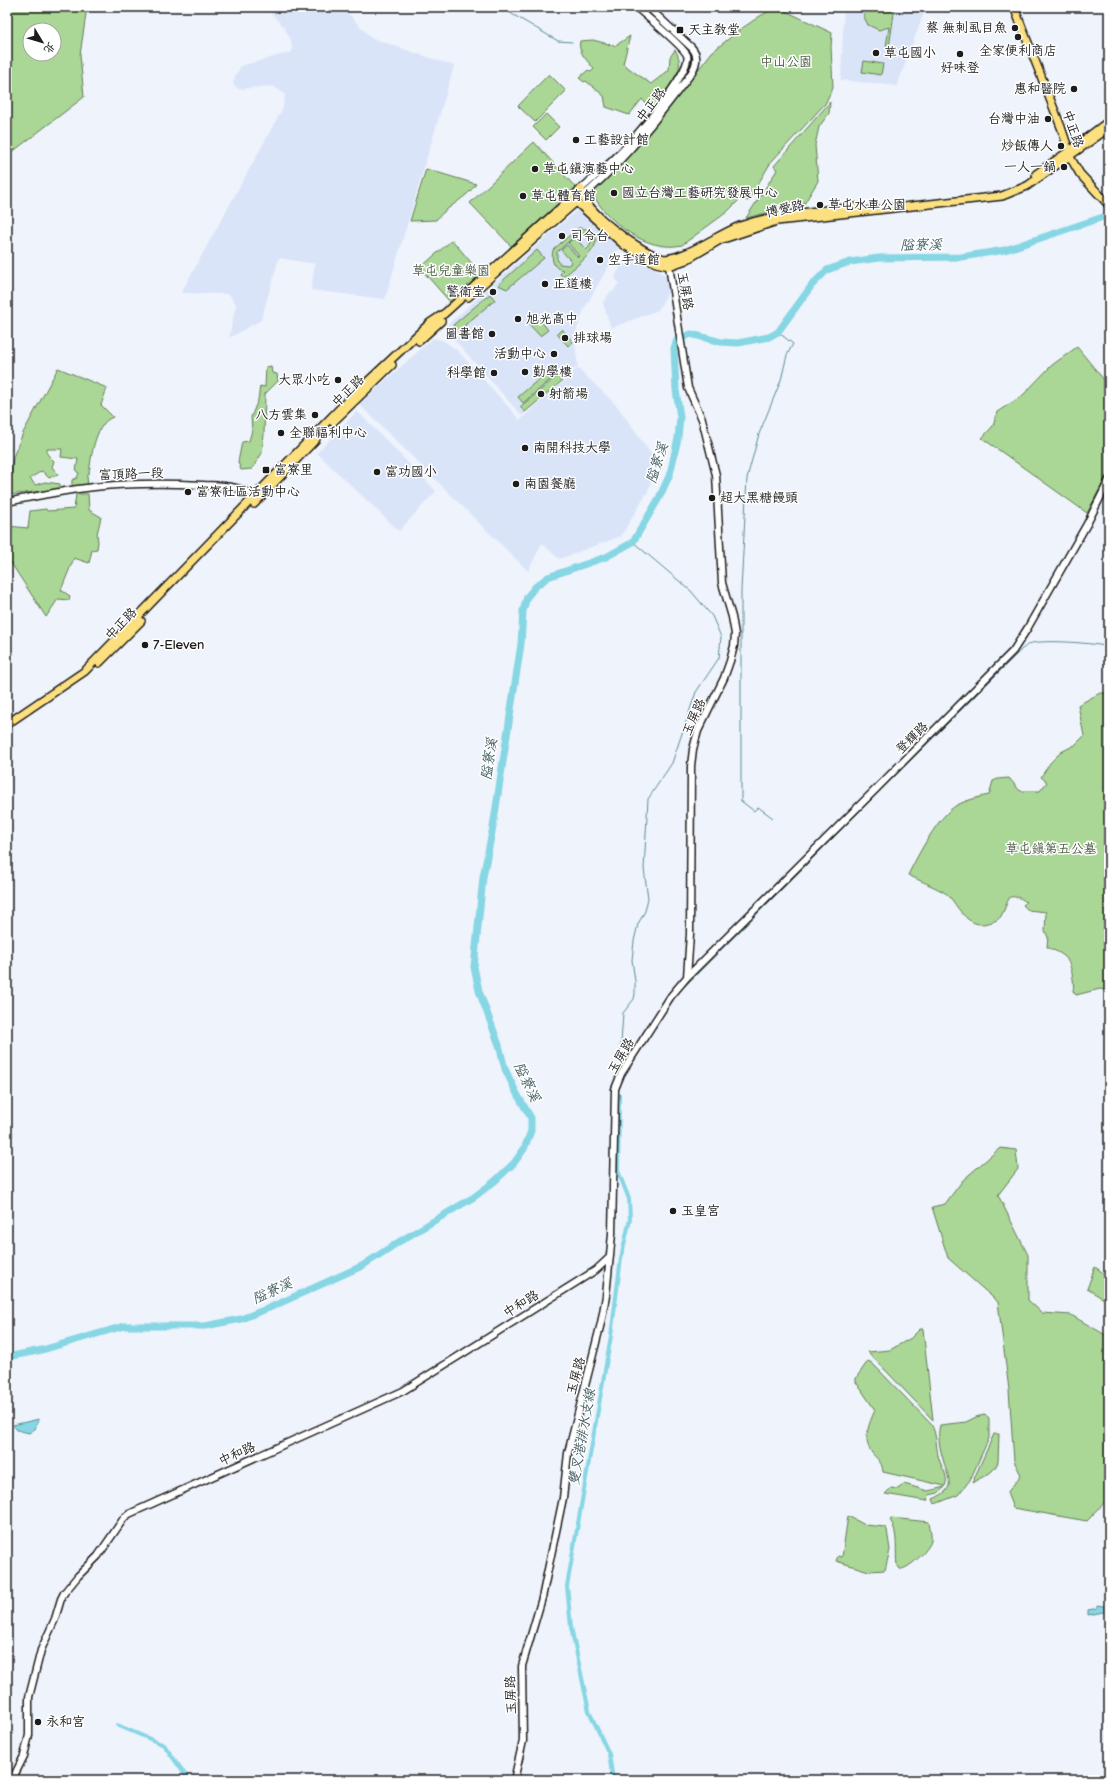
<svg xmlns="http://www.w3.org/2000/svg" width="1116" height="1787" viewBox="0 0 1116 1787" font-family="'Balsamiq Sans','LXGW WenKai TC',sans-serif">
<rect width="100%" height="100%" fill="#eef3fc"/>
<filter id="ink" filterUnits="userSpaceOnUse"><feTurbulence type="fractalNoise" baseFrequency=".025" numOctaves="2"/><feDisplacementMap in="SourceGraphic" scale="8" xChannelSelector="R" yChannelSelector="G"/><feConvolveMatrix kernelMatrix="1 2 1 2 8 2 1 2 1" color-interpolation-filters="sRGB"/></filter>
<g filter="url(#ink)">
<path fill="#dae4f8" d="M 265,7 L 342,7 L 371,38 L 454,66 L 385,299 L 311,290 L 315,264 L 279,258 L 261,320 L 229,338 L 236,304 L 229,294 L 181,293 L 283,108 L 285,94 L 273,86 L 239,89 L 233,84 L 236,74 L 241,66 L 292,52 L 291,40 L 284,27 Z
M 844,7 L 926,7 L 897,86 L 841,80 Z
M 576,211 L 581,212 L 600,227 L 620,246 L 584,309 L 574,338 L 578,366 L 522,416 L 444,328 Z
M 629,252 L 669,278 L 670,289 L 658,310 L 611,328 L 603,303 L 610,292 L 613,292 L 619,283 L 615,277 Z
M 433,338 L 442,340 L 458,351 L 520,420 L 578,368 L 618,407 L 658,464 L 647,493 L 621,536 L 559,559 L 542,543 L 528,571 L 359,404 Z
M 357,411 L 436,491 L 399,531 L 317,453 Z"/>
<path fill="#aad795" stroke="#637a58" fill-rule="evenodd" d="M 7,7 L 87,7 L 80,55 L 84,97 L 7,156 ZM 30,30 L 54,30 L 54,54 L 30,54 Z
M 777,7 L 832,33 L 831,47 L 833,87 L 825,104 L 771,162 L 748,201 L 741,198 L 727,212 L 682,245 C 647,253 607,222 592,193 L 635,150 L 712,52 L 741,29 L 760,16 Z
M 865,7 L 895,7 L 889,47 L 886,47 L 889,27 L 879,30 L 868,25 L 864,17 Z
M 630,36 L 623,64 L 651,84 L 669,70 L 670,57 L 675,50 C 689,70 666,91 655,106 L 648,106 L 642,99 L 629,115 L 606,107 L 604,96 L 586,81 L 584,82 L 579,78 L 588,70 L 591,72 L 594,69 C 588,61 577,52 580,41 L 593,40 L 615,46 Z
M 864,61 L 883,64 L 881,75 L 862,72 Z
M 549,74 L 566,91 L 535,122 L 518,106 Z
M 830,102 L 829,113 L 819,127 L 815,145 L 818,181 L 804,204 L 746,218 L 777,170 L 774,166 Z
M 546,114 L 559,127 L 546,140 L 533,127 Z
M 534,142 L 577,189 L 512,247 L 470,203 Z
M 426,169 L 476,184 C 466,199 447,206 436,220 L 410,221 Z
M 578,228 C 585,228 591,230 595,236 C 602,249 572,269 563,277 L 560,274 L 563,270 C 553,269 551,259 553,250 ZM 582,233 L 589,237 C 592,242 591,246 586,250 L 575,237 L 568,243 L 579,256 L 578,257 L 567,245 L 561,250 L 572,262 L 568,265 L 560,264 L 557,259 L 557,252 L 577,234 Z
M 452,240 L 481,274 L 450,302 L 420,268 Z
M 537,250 L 544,258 L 507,289 L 498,285 Z
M 490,294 L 495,300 L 466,324 L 460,334 L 453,325 Z
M 536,315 L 548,330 L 540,336 L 527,322 Z
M 562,329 L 573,342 L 568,346 L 557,334 Z
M 1077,347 L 1109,386 L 1109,471 L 1087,513 L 982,438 L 993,426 L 997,412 L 1022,396 L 1052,365 Z
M 271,366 L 272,373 L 277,374 L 278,381 L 265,394 L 264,434 L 262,453 L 252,469 L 241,470 L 238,462 L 242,442 L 249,441 L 252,430 L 251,417 L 258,400 L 260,386 L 265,387 L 266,367 Z
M 58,368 L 107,388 L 101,405 L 113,417 C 95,423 91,457 89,474 L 87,476 L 88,487 L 72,487 L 72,480 L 77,478 L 79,473 L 76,471 L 78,459 L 61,457 L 62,449 L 47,449 L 47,454 L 54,461 L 52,467 L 58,474 L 49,478 L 42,471 L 30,478 L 35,485 L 45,482 L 60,484 L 60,489 L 8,495 L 13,457 L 23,433 Z
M 546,373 L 551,379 L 523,403 L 518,397 Z
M 557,376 L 562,381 L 525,412 L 520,407 Z
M 76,494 L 88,494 L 89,510 L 101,517 L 97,534 L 98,542 L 97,549 L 92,550 L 89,563 L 74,558 L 61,590 L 70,596 L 69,600 L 58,599 L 46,617 L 9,560 L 7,526 L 28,528 L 30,511 L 46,509 L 47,511 L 74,509 Z
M 1100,693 L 1109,693 L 1109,991 L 1100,989 L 1076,995 L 1073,991 C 1075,983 1071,961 1064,956 C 1059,952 1053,950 1047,947 L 1048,937 L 1045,931 L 1046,912 L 1028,910 L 1023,905 L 1026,902 C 1021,898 1017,896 1010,897 C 1006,903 1005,910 1001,916 C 999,920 993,922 988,923 C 968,929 959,908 949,896 C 945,891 916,879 908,875 C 918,855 938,816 957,805 C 967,800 979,797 989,795 L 993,781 L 998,779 L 1009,778 L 1020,791 L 1040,791 L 1047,782 L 1041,777 L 1050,763 L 1061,752 L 1075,745 L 1084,736 L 1078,705 Z
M 1000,1148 L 1016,1150 L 1018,1169 L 998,1195 L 1028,1255 L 1028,1300 L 1042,1313 L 1071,1315 L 1109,1337 L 1109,1498 L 1087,1521 L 1013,1508 L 1007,1493 L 1021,1475 L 1014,1461 L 1009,1390 L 998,1302 L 948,1258 L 932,1207 L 945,1204 L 963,1180 Z
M 1095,1267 L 1109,1277 L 1109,1302 L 1087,1289 Z
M 920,1329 L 923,1329 L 933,1420 L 868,1352 L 890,1350 L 911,1338 Z
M 868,1361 L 872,1363 L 931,1424 C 938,1435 935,1450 940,1462 C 943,1470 949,1477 945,1486 L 883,1472 C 882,1462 878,1460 872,1453 C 862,1439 869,1424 875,1410 L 856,1382 L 856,1378 Z
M 984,1415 L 987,1416 L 989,1418 L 989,1438 L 970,1480 L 958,1495 L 935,1504 L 933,1499 C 958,1488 948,1480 943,1459 C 940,1450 937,1435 940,1425 L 966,1422 L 976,1417 Z
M 994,1434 L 999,1434 L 998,1462 C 993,1475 982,1476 972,1483 Z
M 904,1484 L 928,1491 L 945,1487 L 938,1493 L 929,1495 L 927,1501 L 885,1494 L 891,1488 L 898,1489 Z
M 848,1516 L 865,1525 L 885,1527 L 887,1530 L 890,1550 L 885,1570 L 869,1571 L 836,1561 L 838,1556 L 842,1557 Z
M 891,1518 L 929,1522 C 930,1528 932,1535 931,1541 C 929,1550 907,1571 899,1569 L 897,1566 C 895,1552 899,1532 890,1520 Z"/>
<path fill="#86d6e3" stroke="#5c8c93" d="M 39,1419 L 35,1429 L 29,1433 L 17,1430 L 13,1425 Z
M 1097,1605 L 1109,1607 L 1109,1611 L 1088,1615 L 1088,1610 L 1097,1608 Z"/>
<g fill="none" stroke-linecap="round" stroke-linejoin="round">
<path stroke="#5c8c93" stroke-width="1" d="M 500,7 L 558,41 L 572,42
M 773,818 L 758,807 L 754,811 L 741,801 L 741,590 L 747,478 L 759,434 L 781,380 L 787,355 L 793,344 L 778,332
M 685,986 L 1022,649 C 1024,648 1027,645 1029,644 C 1040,639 1097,643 1109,647
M 620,1059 L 623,1013 L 634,999 L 635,994 L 635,981 L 632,960 L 634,941 L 638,924 L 645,911 L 648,898 L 644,869 L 648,799 L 672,763 L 696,692 L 719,658 L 721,637 L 712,616 L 691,591 L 633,542"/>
<path stroke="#86d6e3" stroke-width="4" d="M 117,1725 L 164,1745 L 189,1780
M 613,1780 L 609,1754 L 589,1711 L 571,1627 L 567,1586 L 611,1336 L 621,1258 L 630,1219 L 629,1199 L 618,1171 L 619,1095"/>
<path stroke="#86d6e3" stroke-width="7" d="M 7,1357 L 42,1350 L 124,1326 L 205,1326 L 241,1319 L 269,1308 L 362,1266 L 397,1243 L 474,1197 L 495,1181 L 514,1163 L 524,1149 L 531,1131 L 531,1118 L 517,1094 L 505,1069 L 499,1045 L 479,991 L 474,967 L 483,877 L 493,827 L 521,644 L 523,611 L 527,597 L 535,587 L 548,577 L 606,557 L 633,542 L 659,498 L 670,474 L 678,438 L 680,417 L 676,390 L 674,348 L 677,340 L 691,334 L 721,342 L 738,343 L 769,337 L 778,332 L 812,285 L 827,270 L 850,262 L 879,258 L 961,257 L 1005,250 L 1109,215"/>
<g stroke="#1c1c1c" stroke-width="9">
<path id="secondary" d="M 581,189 C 593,178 606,167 617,156 C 630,144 693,71 687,55 C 683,46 646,16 636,7
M 576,202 C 615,170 647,131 677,92 C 683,83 695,72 696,61 C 697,55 695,51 691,47 L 648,7
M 7,502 C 36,496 65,490 94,487 C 130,483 167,483 203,485 C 222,486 239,485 255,496
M 687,977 L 876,789 L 1013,651 L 1027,629 L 1087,524 L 1109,480
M 12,1780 L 24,1756 L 29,1735 L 29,1697 L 41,1650 L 55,1619 L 61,1599 L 64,1593 L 78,1576 L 98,1556 L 124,1518 L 129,1514 L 403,1391 L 596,1270 L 609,1258
M 514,1780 L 523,1741 L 522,1666 L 542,1598 L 563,1498 L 568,1453 L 601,1323 L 606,1296 L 612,1234 L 615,1089 L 621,1074 L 671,996 L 687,977 L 690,934 L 691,766 L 693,749 L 698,731 L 724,678 L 730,661 L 734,646 L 735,634 L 732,617 L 722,583 L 716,475 L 702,419 L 688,388 L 668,259"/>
</g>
<g stroke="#1c1c1c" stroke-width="10">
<path id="primary" d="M 1014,7 L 1061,127 L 1069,151 L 1070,157 L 1080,174 L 1109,205
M 1036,174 L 1069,151 L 1109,121
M 581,189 C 584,213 642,253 664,259 C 687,258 717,235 740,226 C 779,213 818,211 858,207
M 573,199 L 624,245 L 656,263 L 669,266 L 686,260 L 720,240 L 777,221 L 1002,196 L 1027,186 L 1109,128
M 468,297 L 576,202
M 419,341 L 441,321
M 333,422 L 392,365
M 254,504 L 316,439
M 99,663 L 141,621
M 7,724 L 85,671 L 349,399 L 430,323 L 445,313 L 581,189"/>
</g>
<use href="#secondary" stroke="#fff" stroke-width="6"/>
<use href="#primary" stroke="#fce080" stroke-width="7"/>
</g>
</g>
<g fill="#1c1c1c" stroke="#fff" stroke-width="1.5">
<circle cx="1015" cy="28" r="4"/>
<rect x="676" y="26" width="8" height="8" rx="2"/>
<circle cx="1018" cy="37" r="4"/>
<circle cx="876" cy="53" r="4"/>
<circle cx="960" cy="54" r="4"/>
<circle cx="1074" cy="89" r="4"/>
<circle cx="1048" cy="119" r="4"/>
<circle cx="576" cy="140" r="4"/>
<circle cx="1061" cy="146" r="4"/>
<circle cx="1064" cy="167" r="4"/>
<circle cx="535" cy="169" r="4"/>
<circle cx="614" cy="193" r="4"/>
<circle cx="523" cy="196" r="4"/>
<circle cx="820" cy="205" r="4"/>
<circle cx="562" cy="236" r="4"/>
<circle cx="600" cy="260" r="4"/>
<circle cx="545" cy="284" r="4"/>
<circle cx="493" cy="292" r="4"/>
<circle cx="518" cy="319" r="4"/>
<circle cx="492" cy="334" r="4"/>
<circle cx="565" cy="338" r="4"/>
<circle cx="554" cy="354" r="4"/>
<circle cx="525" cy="372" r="4"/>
<circle cx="494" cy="373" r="4"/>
<circle cx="338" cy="380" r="4"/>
<circle cx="541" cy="394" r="4"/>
<circle cx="315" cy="415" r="4"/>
<circle cx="281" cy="433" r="4"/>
<circle cx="525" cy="448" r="4"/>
<rect x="262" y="466" width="8" height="8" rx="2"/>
<circle cx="377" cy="472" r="4"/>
<circle cx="516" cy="484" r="4"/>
<circle cx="188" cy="492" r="4"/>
<circle cx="712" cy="498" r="4"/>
<circle cx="145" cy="645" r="4"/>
<circle cx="673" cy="1211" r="4"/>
<circle cx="38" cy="1722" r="4"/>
</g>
<g text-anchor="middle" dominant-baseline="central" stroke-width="3" stroke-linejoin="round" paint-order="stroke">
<g font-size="13" fill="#1c1c1c" stroke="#fff" text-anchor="start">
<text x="1007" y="28" text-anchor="end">蔡 無刺虱目魚</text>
<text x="688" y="30">天主教堂</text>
<text x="1018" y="51" text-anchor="middle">全家便利商店</text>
<text x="884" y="53">草屯國小</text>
<text x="960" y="68" text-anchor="middle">好味登</text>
<text x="1066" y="89" text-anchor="end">惠和醫院</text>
<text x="1040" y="119" text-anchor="end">台灣中油</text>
<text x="584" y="140">工藝設計館</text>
<text x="1053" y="146" text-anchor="end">炒飯傳人</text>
<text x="1056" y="167" text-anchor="end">一人一鍋</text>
<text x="543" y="169">草屯鎮演藝中心</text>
<text x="622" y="193">國立台灣工藝研究發展中心</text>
<text x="531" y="196">草屯體育館</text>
<text x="828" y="205">草屯水車公園</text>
<text x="570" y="236">司令台</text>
<text x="608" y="260">空手道館</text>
<text x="553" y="284">正道樓</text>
<text x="485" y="292" text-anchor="end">警衛室</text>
<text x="526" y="319">旭光高中</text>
<text x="484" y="334" text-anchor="end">圖書館</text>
<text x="573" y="338">排球場</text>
<text x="546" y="354" text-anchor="end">活動中心</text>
<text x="533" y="372">勤學樓</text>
<text x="486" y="373" text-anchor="end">科學館</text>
<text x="330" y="380" text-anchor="end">大眾小吃</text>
<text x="549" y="394">射箭場</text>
<text x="307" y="415" text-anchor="end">八方雲集</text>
<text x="289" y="433">全聯福利中心</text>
<text x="533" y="448">南開科技大學</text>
<text x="274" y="470">富寮里</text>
<text x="385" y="472">富功國小</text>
<text x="524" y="484">南園餐廳</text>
<text x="196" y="492">富寮社區活動中心</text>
<text x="720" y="498">超大黑糖饅頭</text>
<text x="153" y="645">7-Eleven</text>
<text x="681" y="1211">玉皇宮</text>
<text x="46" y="1722">永和宮</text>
</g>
<g font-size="13" fill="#4e5d46" stroke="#fff">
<text x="786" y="62">中山公園</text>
<text x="451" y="271">草屯兒童樂園</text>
<text x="1051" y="849">草屯鎮第五公墓</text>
</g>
<g font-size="13" fill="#1c1c1c" stroke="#fff">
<text transform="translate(651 105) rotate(-52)">中正路</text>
<text transform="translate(1073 129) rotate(71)">中正路</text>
<text transform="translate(785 209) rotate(-12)">博愛路</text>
<text transform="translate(685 291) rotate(80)">玉屏路</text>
<text transform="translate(348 391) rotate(-44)">中正路</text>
<text transform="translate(131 474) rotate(-2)">富頂路一段</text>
<text transform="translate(121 624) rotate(-46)">中正路</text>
<text transform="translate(694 717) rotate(-66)">玉屏路</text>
<text transform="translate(912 738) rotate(-45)">登輝路</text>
<text transform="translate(621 1056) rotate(-60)">玉屏路</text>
<text transform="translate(521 1304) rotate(-32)">中和路</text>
<text transform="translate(576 1376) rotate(-75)">玉屏路</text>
<text transform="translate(237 1454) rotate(-25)">中和路</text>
<text transform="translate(511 1695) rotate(-92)">玉屏路</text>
</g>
<g font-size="14" font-style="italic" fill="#415d62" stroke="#fff">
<text transform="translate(921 245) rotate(-1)">隘寮溪</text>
<text transform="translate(657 463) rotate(-72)">隘寮溪</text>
<text transform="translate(489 759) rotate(-81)">隘寮溪</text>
<text transform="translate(527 1082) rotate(64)">隘寮溪</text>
<text transform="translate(272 1291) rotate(-24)">隘寮溪</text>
<text transform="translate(582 1437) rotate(-80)">雙叉港排水支線</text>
</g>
</g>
<rect width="1116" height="1787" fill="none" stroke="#fff" stroke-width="24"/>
<rect x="12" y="12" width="1092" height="1763" fill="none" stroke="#1c1c1c" stroke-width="1.5" filter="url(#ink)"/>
<g transform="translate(42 42) rotate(128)"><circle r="19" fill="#ffffff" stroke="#a4a4a4"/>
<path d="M0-3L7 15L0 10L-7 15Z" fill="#1c1c1c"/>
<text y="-6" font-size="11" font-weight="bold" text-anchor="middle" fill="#1c1c1c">北</text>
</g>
</svg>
